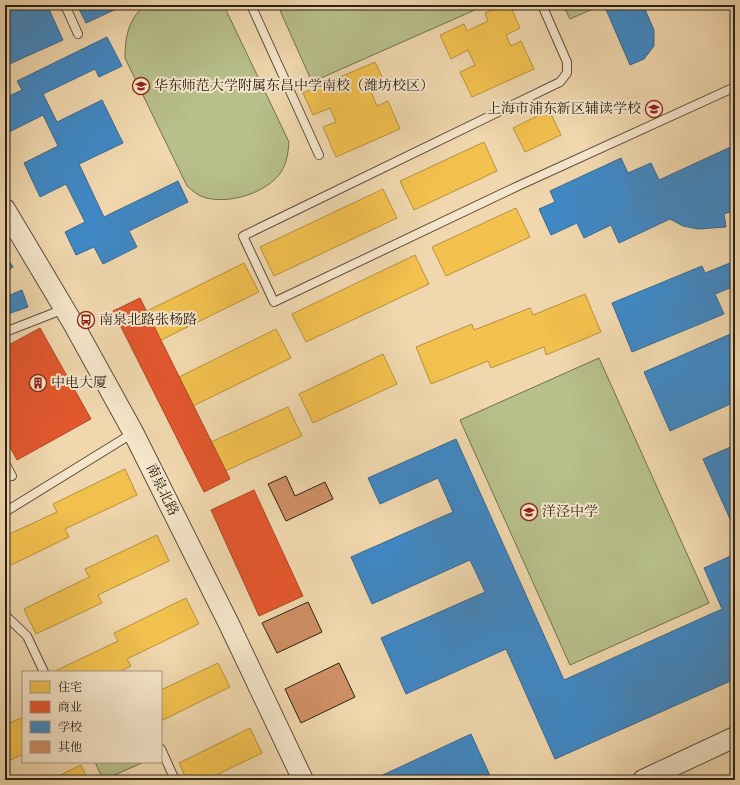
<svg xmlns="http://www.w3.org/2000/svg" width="740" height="785" viewBox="0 0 740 785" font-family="'Old Standard TT','Noto Serif SC',serif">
<rect width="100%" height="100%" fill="#f0d7ad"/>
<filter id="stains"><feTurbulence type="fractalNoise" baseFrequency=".005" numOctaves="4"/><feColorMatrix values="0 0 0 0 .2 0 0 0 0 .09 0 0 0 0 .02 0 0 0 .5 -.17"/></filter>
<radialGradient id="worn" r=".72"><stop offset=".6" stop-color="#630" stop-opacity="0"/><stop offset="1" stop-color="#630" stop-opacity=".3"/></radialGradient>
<path fill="#b7bf8b" stroke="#707050" d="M 146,5 L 219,5 L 226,10 L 289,142 C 288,153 287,163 281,172 C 266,194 227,205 203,197 C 197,195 192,190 187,186 L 125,58 C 125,38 128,18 146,5 Z
M 280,5 L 486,5 L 312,82 L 278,6 Z
M 563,5 L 594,5 L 595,8 L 570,19 Z
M 599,358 L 709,603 L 570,665 L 460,420 Z
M 95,762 L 144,762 L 103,780 Z"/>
<path fill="#f2c14e" stroke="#b6913d" d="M 503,5 L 510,5 L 520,28 L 506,35 L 511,46 L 521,41 L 534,69 L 472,97 L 460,72 L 475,65 L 468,50 L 451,59 L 440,35 L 464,24 L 467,31 L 488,21 L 485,13 Z
M 375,62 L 386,85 L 371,92 L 377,106 L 388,101 L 400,129 L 336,157 L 323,127 L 336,122 L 330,108 L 313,115 L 303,93 Z
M 549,110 L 561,135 L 525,152 L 513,128 Z
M 484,142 L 497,171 L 414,210 L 400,181 Z
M 383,189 L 397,218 L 274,276 L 260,247 Z
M 516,208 L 530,237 L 446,276 L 432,247 Z
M 415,255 L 429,284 L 306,342 L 292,314 Z
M 244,263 L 259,292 L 159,341 L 145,312 Z
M 585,294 L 601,332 L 546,355 L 544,347 L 491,368 L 488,361 L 431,384 L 416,347 L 472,324 L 474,330 L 530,308 L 533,315 Z
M 276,329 L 291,358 L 191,407 L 177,378 Z
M 383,354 L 397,384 L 313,423 L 299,394 Z
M 288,407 L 302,436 L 225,471 L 211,442 Z
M 125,469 L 137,495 L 65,529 L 69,537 L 5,568 L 5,536 L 57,512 L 53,504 Z
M 157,535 L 169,561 L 98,595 L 102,603 L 36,634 L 24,609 L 89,577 L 85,569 Z
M 186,598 L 199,624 L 127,659 L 131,666 L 119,672 L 53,672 L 118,641 L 114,633 Z
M 218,663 L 230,687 L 161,721 L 161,690 Z
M 23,717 L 23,754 L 5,763 L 5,725 Z
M 250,728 L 262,753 L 206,780 L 187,780 L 179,763 Z
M 81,765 L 88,780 L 55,780 L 54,778 Z"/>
<path fill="#e4572e" stroke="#ac4727" d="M 140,298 L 230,479 L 204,492 L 113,311 Z
M 40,328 L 91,419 L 17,460 L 5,438 L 5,347 Z
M 254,490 L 303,596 L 259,616 L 211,510 Z"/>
<path fill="#3f88c5" stroke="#396990" d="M 5,5 L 47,5 L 63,40 L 5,66 Z
M 77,5 L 125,5 L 86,23 Z
M 604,5 L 646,5 L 644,7 L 654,30 L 654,46 L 644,59 L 630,65 Z
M 107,37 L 122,66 L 99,77 L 95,69 L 43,94 L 57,122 L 102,100 L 123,143 L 79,164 L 104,217 L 178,181 L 188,202 L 129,231 L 137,247 L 103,264 L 94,247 L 76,255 L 65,232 L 85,222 L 66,184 L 40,197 L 24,163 L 58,146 L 43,115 L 5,134 L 5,98 L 22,90 L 17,81 Z
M 735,145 L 735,210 L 724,214 L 726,227 L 698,229 L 683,226 L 670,219 L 619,243 L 611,225 L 584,238 L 577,223 L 551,235 L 539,209 L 555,202 L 550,191 L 621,158 L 628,173 L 651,163 L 659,180 Z
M 5,255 L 13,267 L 5,273 Z
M 735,261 L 735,286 L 715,294 L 724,314 L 632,352 L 612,303 L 702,266 L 705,273 Z
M 22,290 L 28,307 L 5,315 L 5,297 Z
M 735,332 L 735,402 L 670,431 L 644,372 Z
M 456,439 L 564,680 L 722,609 L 704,568 L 735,554 L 735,679 L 555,759 L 506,649 L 406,694 L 381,638 L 485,592 L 470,560 L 372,604 L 351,557 L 453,512 L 438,478 L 380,504 L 368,478 Z
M 735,445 L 735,530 L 703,459 Z
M 471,734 L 492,780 L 372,780 Z"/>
<path fill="#cf9064" stroke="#2a2116" d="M 286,476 L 295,496 L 325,482 L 333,499 L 286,521 L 268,484 Z
M 308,602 L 322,632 L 277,653 L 262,623 Z
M 339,663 L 355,697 L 301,723 L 285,689 Z"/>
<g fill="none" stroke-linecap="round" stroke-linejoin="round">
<g stroke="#5c4e3c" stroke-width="10">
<path id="service" d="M 65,5 L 78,34
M 251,5 L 319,155
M 542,5 L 567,62 L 567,73 L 560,82 L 243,236 L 274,302 L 518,186 L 735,87
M 5,332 L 64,309
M 5,463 L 12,476
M 5,512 L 133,433
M 5,615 L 27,636 L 44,672
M 161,749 L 175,780"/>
</g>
<g stroke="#5c4e3c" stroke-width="22">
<path id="tertiary" d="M 5,209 L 74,325 L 133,432 L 229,624 L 303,780
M 643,780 L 735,737"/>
</g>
<use href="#service" stroke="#f5e5ca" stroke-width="8"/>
<use href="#tertiary" stroke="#f5e5ca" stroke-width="20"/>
</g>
<defs>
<g id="school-ring" transform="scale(0.9)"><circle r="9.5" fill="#f5e5ca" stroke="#8f2418" stroke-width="1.5"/><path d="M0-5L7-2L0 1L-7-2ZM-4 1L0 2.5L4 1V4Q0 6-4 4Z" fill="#8f2418"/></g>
<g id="bus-ring" transform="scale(0.9)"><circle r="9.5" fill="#f5e5ca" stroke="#8f2418" stroke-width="1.5"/><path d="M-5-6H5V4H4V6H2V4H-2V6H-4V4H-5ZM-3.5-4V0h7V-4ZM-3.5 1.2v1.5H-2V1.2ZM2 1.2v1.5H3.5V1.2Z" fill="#8f2418"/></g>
<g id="building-ring" transform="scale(0.9)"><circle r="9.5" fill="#f5e5ca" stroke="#8f2418" stroke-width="1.5"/><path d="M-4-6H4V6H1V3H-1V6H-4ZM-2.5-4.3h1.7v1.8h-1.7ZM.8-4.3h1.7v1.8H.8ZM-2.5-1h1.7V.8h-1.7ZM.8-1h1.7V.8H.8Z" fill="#8f2418"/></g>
</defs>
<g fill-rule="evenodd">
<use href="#school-ring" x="141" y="86"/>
<use href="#school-ring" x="654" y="109"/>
<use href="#bus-ring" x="86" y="320"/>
<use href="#building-ring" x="38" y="383"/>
<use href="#school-ring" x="529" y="512"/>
</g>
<g text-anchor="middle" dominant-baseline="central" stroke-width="4" stroke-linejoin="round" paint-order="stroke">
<g font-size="14" fill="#2a2116" stroke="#f5e5ca" text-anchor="start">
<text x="154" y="86">华东师范大学附属东昌中学南校（潍坊校区）</text>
<text x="641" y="109" text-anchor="end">上海市浦东新区辅读学校</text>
<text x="99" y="320">南泉北路张杨路</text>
<text x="51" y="383">中电大厦</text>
<text x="542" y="512">洋泾中学</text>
</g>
<g font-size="14" fill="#2a2116" stroke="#f5e5ca">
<text transform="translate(162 490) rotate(64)">南泉北路</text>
</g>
</g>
<rect width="740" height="785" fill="none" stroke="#f0d7ad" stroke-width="20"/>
<rect x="6" y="6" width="728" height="773" fill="none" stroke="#2a2116" stroke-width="2"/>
<rect x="10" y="10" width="720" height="765" fill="none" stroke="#2a2116"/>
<rect x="22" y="671" width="140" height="92" fill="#f5e5ca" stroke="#a49782"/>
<rect x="30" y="681" width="20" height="12" fill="#f2c14e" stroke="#a49782"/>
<text x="58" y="691" font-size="12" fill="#2a2116">住宅</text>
<rect x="30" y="701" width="20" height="12" fill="#e4572e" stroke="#a49782"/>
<text x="58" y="711" font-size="12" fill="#2a2116">商业</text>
<rect x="30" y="721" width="20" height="12" fill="#3f88c5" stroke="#a49782"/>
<text x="58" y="731" font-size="12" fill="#2a2116">学校</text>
<rect x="30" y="741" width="20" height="12" fill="#cf9064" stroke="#a49782"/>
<text x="58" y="751" font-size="12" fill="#2a2116">其他</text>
<rect width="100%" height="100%" filter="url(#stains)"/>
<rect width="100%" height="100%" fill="url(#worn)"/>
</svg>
